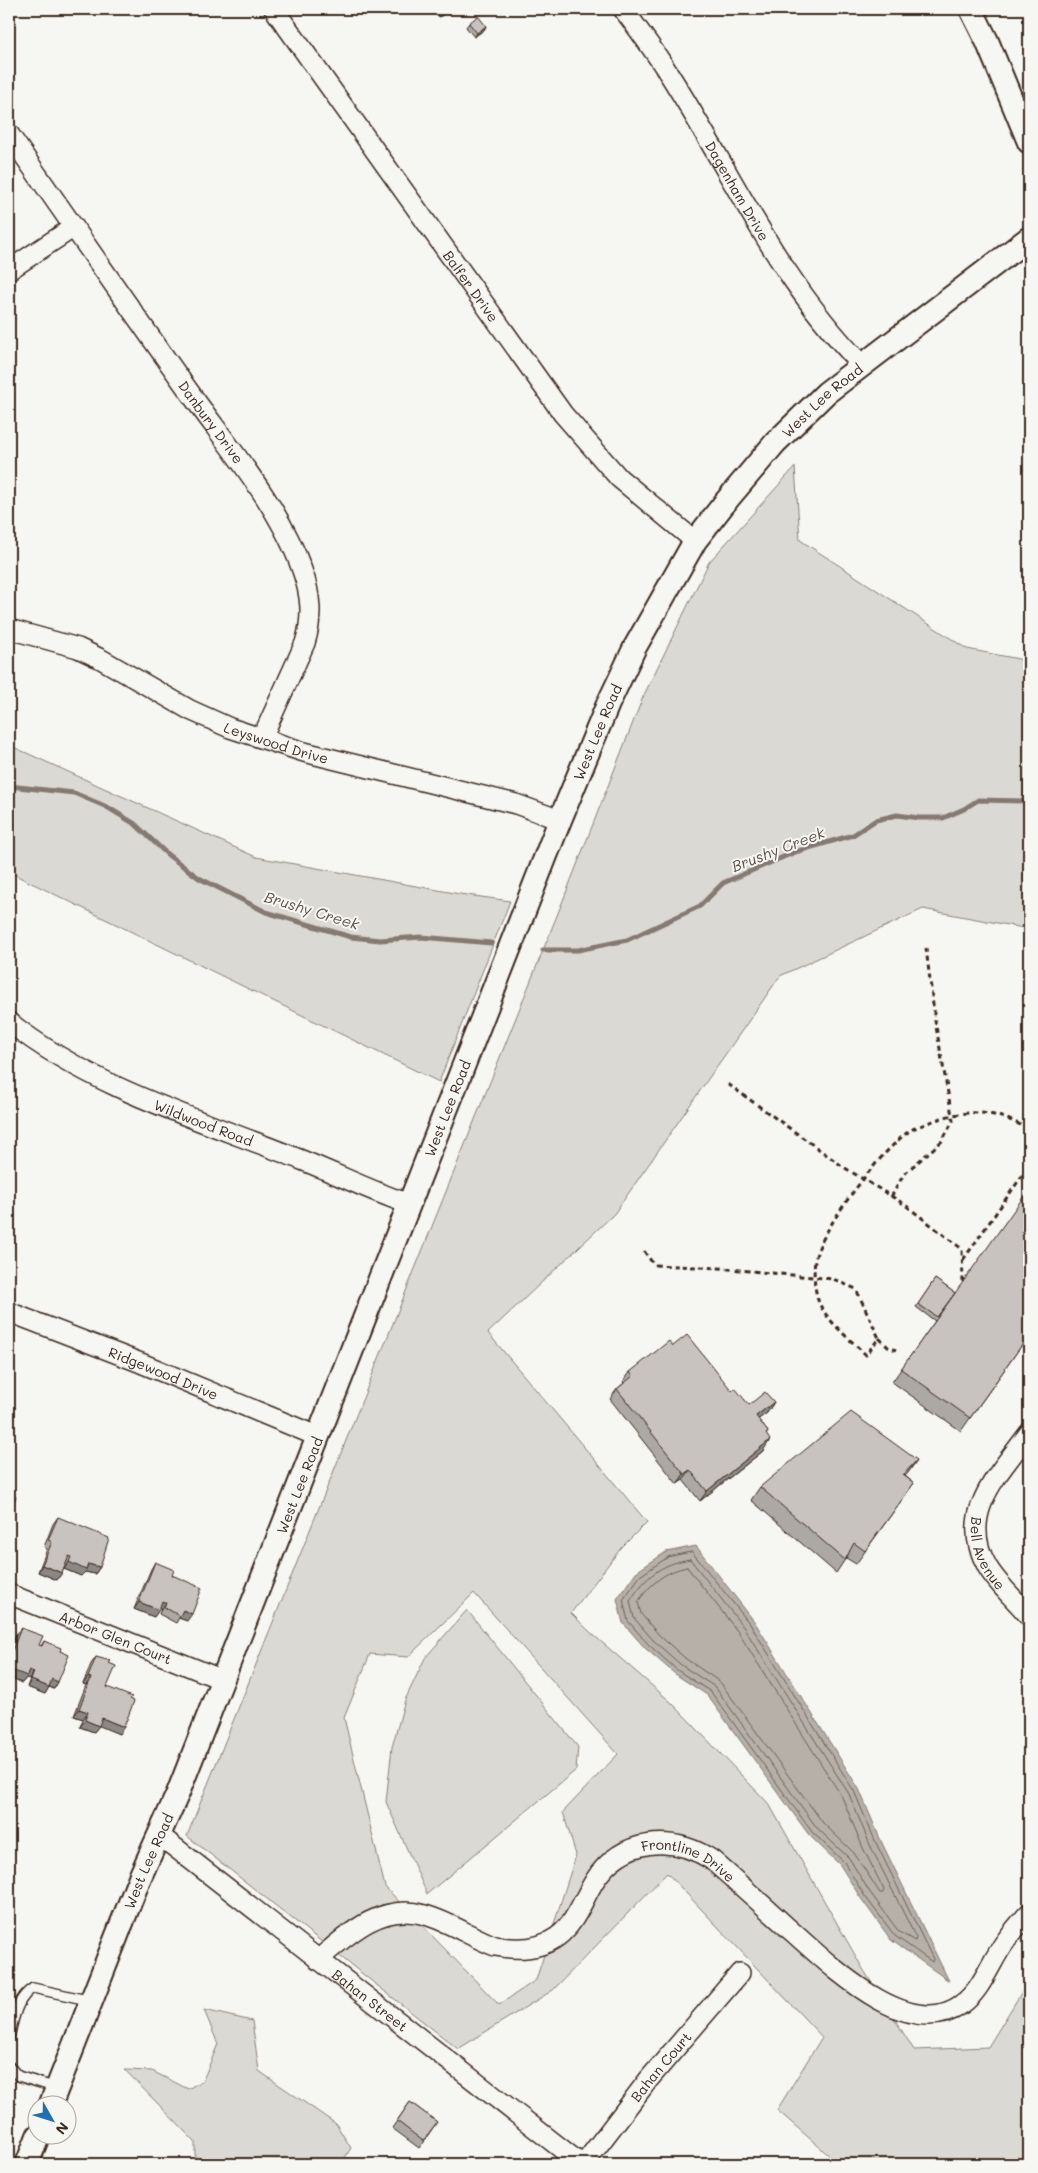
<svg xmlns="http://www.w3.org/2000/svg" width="1038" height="2173" viewBox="0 0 1038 2173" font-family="Mali,sans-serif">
<rect width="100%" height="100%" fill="#f6f6f2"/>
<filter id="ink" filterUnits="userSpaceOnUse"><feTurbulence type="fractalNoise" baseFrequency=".02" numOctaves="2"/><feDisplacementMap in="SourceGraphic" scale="10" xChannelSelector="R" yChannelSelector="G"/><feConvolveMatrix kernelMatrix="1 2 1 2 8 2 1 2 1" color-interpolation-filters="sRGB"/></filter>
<g filter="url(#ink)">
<path fill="#dad9d3" stroke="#8a8278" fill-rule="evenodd" d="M 795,467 L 800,540 L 967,649 L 1029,661 L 1029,929 L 923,909 L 780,976 L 614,1214 L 488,1333 L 647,1522 L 621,1548 L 571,1613 L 590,1632 L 672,1703 L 769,1804 L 863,1969 L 914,2050 L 988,2047 L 1023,1990 L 1029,1971 L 1029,2164 L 839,2164 L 777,2110 L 822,2037 L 667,1873 L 553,1990 L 458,2049 L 187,1836 L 560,908 L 643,697 L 709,562 ZM 474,1593 L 618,1754 L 563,1812 L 576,1855 L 536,1980 L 499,2005 L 385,1887 L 344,1718 L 370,1654 L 408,1657 Z
M 9,745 L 256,857 L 460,894 L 510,901 L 439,1082 L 9,872 Z
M 467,1610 L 578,1747 L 576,1770 L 427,1894 L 386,1802 L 392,1747 L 405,1700 L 425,1658 Z
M 204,2010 L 252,2021 L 259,2071 L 336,2124 L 351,2148 L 341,2164 L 195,2164 L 195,2142 L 125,2070 L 152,2071 L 188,2089 L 203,2080 L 218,2044 Z"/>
<path fill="#b6b0a9" stroke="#857a71" d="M 696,1546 L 754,1621 L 859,1789 L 881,1841 L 949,1981 L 891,1940 L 860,1897 L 840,1865 L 809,1835 L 707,1695 L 675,1674 L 645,1648 L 623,1623 L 617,1599 L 636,1572 L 666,1552 Z"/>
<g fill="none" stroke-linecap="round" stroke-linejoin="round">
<path stroke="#6c6056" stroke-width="1" d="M 692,1552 L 750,1624 L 854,1791 L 876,1843 L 933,1959 L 932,1962 L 895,1936 L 864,1895 L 844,1862 L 812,1832 L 711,1692 L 677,1670 L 649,1645 L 628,1621 L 623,1600 L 640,1576 L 668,1557 Z
M 690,1559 L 744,1628 L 849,1794 L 870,1845 L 916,1938 L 915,1941 L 899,1932 L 869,1891 L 849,1858 L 817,1828 L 715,1687 L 681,1665 L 653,1640 L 634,1618 L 630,1601 C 646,1576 661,1564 690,1559 Z
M 687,1567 L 738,1632 L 842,1797 L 863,1848 L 884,1890 L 883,1893 L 880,1893 L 854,1853 L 823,1823 L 720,1682 L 686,1659 L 659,1635 L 641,1614 L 638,1602 C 650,1584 665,1571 687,1567 Z"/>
<path stroke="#857a71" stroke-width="5" d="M 9,786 L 74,793 L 107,807 L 135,824 L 168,855 L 199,878 L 266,912 L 351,937 L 380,940 L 421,937 L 491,943
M 543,950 L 578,950 L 627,940 L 700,906 L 723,883 L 795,852 L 853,835 L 876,820 L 897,815 L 919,818 L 943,818 L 964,809 L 978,800 L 1029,801"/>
<g stroke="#3b2a1e" stroke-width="12">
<path id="service" d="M 9,2037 C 14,2019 16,1999 33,1988 L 92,2001
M 9,2066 L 18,2076 L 57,2088"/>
</g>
<g stroke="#3b2a1e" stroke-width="22">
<g id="minor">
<path id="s1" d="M 274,9 L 563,414 L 619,478 L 695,541"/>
<path id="s2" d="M 623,9 C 639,30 655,52 669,74 C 733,175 777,278 862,365"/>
<path id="s3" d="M 9,134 C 70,222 131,310 193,397 C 231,450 280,507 302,570 C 311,595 313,617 305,643 L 262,738"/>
<path d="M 9,270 L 74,227"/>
<path id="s4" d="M 9,629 L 78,648 L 101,659 L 190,710 L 230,728 L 304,752 L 516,804 L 560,820"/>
<path id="s5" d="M 9,1022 C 93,1089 205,1121 304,1161 C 339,1175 373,1192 409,1204"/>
<path id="s6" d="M 9,1312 L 141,1363 L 319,1437"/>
<path id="s7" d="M 1029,1433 C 999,1474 957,1513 987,1566 C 997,1584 1016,1600 1029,1616"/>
<path id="s8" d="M 9,1594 L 223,1680"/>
<path id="s9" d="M 159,1835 L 581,2164"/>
<path id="s10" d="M 318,1960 C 348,1934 382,1902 425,1915 C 450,1922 471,1937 495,1946 C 516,1950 539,1950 557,1937 C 576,1923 583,1899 595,1880 C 622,1838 672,1834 712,1860 C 737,1882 763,1905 788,1928 C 826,1961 908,2045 962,2004 C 982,1990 991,1961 1005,1942 C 1012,1932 1021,1922 1029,1913"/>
<path id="s11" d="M 584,2164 L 649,2079 L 740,1973"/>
</g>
</g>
<g stroke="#3b2a1e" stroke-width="26">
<g id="tertiary">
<path d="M 971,9 L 987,41 L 1029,142"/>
<path id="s12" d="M 50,2106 L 140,1877 L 178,1793 L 560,820 L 608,704 L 635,647 L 695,541 L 727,500 L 775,443 L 826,393 L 1029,238"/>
<path d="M 27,2164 L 38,2136"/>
</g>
</g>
<path stroke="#3b2a1e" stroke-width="3" stroke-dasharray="5 4" stroke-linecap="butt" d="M 728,1084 L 845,1168 L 904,1204 L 962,1249 L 963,1282
M 891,1197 L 904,1174 L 942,1141 L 953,1121 L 935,1021 L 926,948
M 644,1251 L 654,1265 L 719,1268 L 833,1279 L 856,1289 L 879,1338 L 866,1355 C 852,1341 829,1323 820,1305 C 814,1293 812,1265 817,1253 C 827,1222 883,1148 911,1130 C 916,1127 923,1125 928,1123 C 964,1108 996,1109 1029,1130
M 963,1260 L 1029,1166
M 879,1338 L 888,1347 L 896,1350"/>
<use href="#service" stroke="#f6f6f2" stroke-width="9"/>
<use href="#minor" stroke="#f6f6f2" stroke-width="19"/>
<use href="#tertiary" stroke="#f6f6f2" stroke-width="22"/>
</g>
<path fill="#aca8a3" stroke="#3b2a1e" d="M 434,9 L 448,9 L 446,13 L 439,17 Z
M 469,23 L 486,26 L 484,30 L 474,37 L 466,27 Z
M 935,1279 L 955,1293 L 1029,1335 L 961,1431 L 892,1382 L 935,1321 L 916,1307 Z
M 673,1346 L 749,1405 L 774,1402 L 767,1413 L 758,1419 L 768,1432 L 766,1435 L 763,1451 L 700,1501 L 683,1480 L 677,1484 L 610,1399 L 617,1389 L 624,1383 L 623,1382 L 630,1372 Z
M 917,1460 L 905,1476 L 914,1483 L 856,1564 L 846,1558 L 836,1573 L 751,1500 L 760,1487 Z
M 58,1517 L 100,1567 L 95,1574 L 85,1572 L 81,1576 L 64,1569 L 57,1580 L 38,1572 L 47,1549 L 44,1547 L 53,1524 Z
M 155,1562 L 172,1575 L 187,1621 L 179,1618 L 176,1623 L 159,1614 L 161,1609 L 159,1609 L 154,1617 L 134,1609 L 151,1569 Z
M 21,1628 L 39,1645 L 41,1646 L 44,1641 L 60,1651 L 58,1682 L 54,1689 L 49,1687 L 45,1694 L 27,1687 L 30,1679 L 26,1678 L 22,1683 L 9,1678 L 9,1654 L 16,1634 Z
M 96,1657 L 109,1663 L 107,1687 L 119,1734 L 99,1725 L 94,1732 L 80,1727 L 83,1719 L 74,1716 L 86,1685 L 83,1684 L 91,1664 Z
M 410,2102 L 437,2122 L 419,2148 L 392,2128 Z"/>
<path fill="#8c8885" stroke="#3b2a1e" d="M 448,9 L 446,13 L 439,17 L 442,13 Z
M 486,26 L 484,30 L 474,37 L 477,33 Z
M 774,1402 L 767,1413 L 749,1426 L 756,1416 Z
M 770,1440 L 763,1451 L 700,1501 L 707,1491 Z
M 917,1460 L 908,1473 L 894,1488 L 903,1475 Z
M 690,1470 L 683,1480 L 677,1484 L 684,1474 Z
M 69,1562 L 88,1564 L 100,1567 L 95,1574 L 85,1572 L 81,1576 L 64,1569 Z
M 42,1565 L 62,1573 L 57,1580 L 38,1572 Z
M 162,1601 L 166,1603 L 161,1609 L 158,1608 Z
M 139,1602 L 159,1610 L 154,1617 L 134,1609 Z
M 183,1610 L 192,1614 L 187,1621 L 179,1618 Z
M 9,1669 L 29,1670 L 34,1672 L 30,1679 L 26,1678 L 22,1683 L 9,1678 Z
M 88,1677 L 91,1678 L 86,1685 L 83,1684 Z
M 52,1679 L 58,1682 L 54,1689 L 48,1686 Z
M 31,1680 L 49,1687 L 45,1694 L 27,1687 Z
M 79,1709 L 88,1712 L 83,1719 L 74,1716 Z
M 102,1718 L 124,1727 L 119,1734 L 97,1725 Z
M 85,1720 L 99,1726 L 94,1732 L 80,1727 Z"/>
<path fill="#c8c3be" stroke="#3b2a1e" d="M 439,9 L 448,9 L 442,13 Z
M 478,16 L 486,26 L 477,33 L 469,23 Z
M 1029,1189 L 1029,1335 L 970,1418 L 901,1369 Z
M 935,1279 L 955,1293 L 937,1317 L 918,1304 Z
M 687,1335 L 732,1391 L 735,1388 L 749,1405 L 765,1392 L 774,1402 L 756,1416 L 768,1432 L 766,1434 L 770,1440 L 707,1491 L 690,1470 L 684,1474 L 617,1389 L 633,1376 L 630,1372 L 669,1341 L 673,1346 Z
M 851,1412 L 917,1460 L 903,1475 L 914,1483 L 865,1551 L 854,1543 L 845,1560 L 760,1487 Z
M 9,1494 L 16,1497 L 9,1514 Z
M 58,1517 L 109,1538 L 100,1567 L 88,1564 L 86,1570 L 69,1562 L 71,1557 L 69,1556 L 62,1573 L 42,1565 L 52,1542 L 48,1540 Z
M 155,1562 L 174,1570 L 172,1575 L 202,1588 L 192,1614 L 183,1610 L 180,1616 L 164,1607 L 166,1603 L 162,1601 L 159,1610 L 139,1602 Z
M 21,1628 L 43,1636 L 39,1645 L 42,1646 L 44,1641 L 61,1648 L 60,1651 L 69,1655 L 58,1682 L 52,1679 L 49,1687 L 31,1680 L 34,1672 L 29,1670 L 27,1676 L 9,1669 L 9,1659 Z
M 96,1657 L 111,1661 L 109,1663 L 116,1666 L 107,1687 L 132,1697 L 130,1699 L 134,1701 L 124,1727 L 102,1718 L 99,1726 L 85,1720 L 88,1712 L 79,1709 L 91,1678 L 88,1677 Z
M 410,2102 L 437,2122 L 423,2141 L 397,2121 Z"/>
</g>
<g text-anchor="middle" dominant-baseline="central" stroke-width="4" stroke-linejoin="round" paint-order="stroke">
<g font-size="14" fill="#3b2a1e" stroke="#f6f6f2">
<text stroke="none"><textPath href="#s2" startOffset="215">Dagenham Drive</textPath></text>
<text stroke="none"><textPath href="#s1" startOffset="340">Balfer Drive</textPath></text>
<text stroke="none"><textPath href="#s12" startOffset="1884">West Lee Road</textPath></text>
<text stroke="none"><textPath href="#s3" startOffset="352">Danbury Drive</textPath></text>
<text stroke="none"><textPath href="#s12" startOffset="1479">West Lee Road</textPath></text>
<text stroke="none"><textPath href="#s4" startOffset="292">Leyswood Drive</textPath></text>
<text stroke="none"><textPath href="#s12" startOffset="1074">West Lee Road</textPath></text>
<text stroke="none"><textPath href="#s5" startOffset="220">Wildwood Road</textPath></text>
<text stroke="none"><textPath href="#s6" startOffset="166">Ridgewood Drive</textPath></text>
<text stroke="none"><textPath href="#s12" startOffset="669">West Lee Road</textPath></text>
<text stroke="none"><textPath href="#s7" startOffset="138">Bell Avenue</textPath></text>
<text stroke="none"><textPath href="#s8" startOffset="115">Arbor Glen Court</textPath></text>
<text stroke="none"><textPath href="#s12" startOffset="264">West Lee Road</textPath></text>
<text stroke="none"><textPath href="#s10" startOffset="442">Frontline Drive</textPath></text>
<text stroke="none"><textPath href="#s9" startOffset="268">Bahan Street</textPath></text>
<text stroke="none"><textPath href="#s11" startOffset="124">Bahan Court</textPath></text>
</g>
<g font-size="15" font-style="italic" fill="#605248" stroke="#f6f6f2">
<text transform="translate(778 849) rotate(-21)">Brushy Creek</text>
<text transform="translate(312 910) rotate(17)">Brushy Creek</text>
</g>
</g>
<rect width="1038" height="2173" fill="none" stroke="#f6f6f2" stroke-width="30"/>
<rect x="15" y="15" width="1008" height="2143" fill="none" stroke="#3b2a1e" stroke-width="2" filter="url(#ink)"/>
<g transform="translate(52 2120) rotate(129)"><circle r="24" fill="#f6f6f2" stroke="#aba49d"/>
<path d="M0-4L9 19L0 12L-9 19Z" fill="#1f6fb2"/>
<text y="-8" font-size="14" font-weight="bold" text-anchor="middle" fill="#3b2a1e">N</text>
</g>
</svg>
